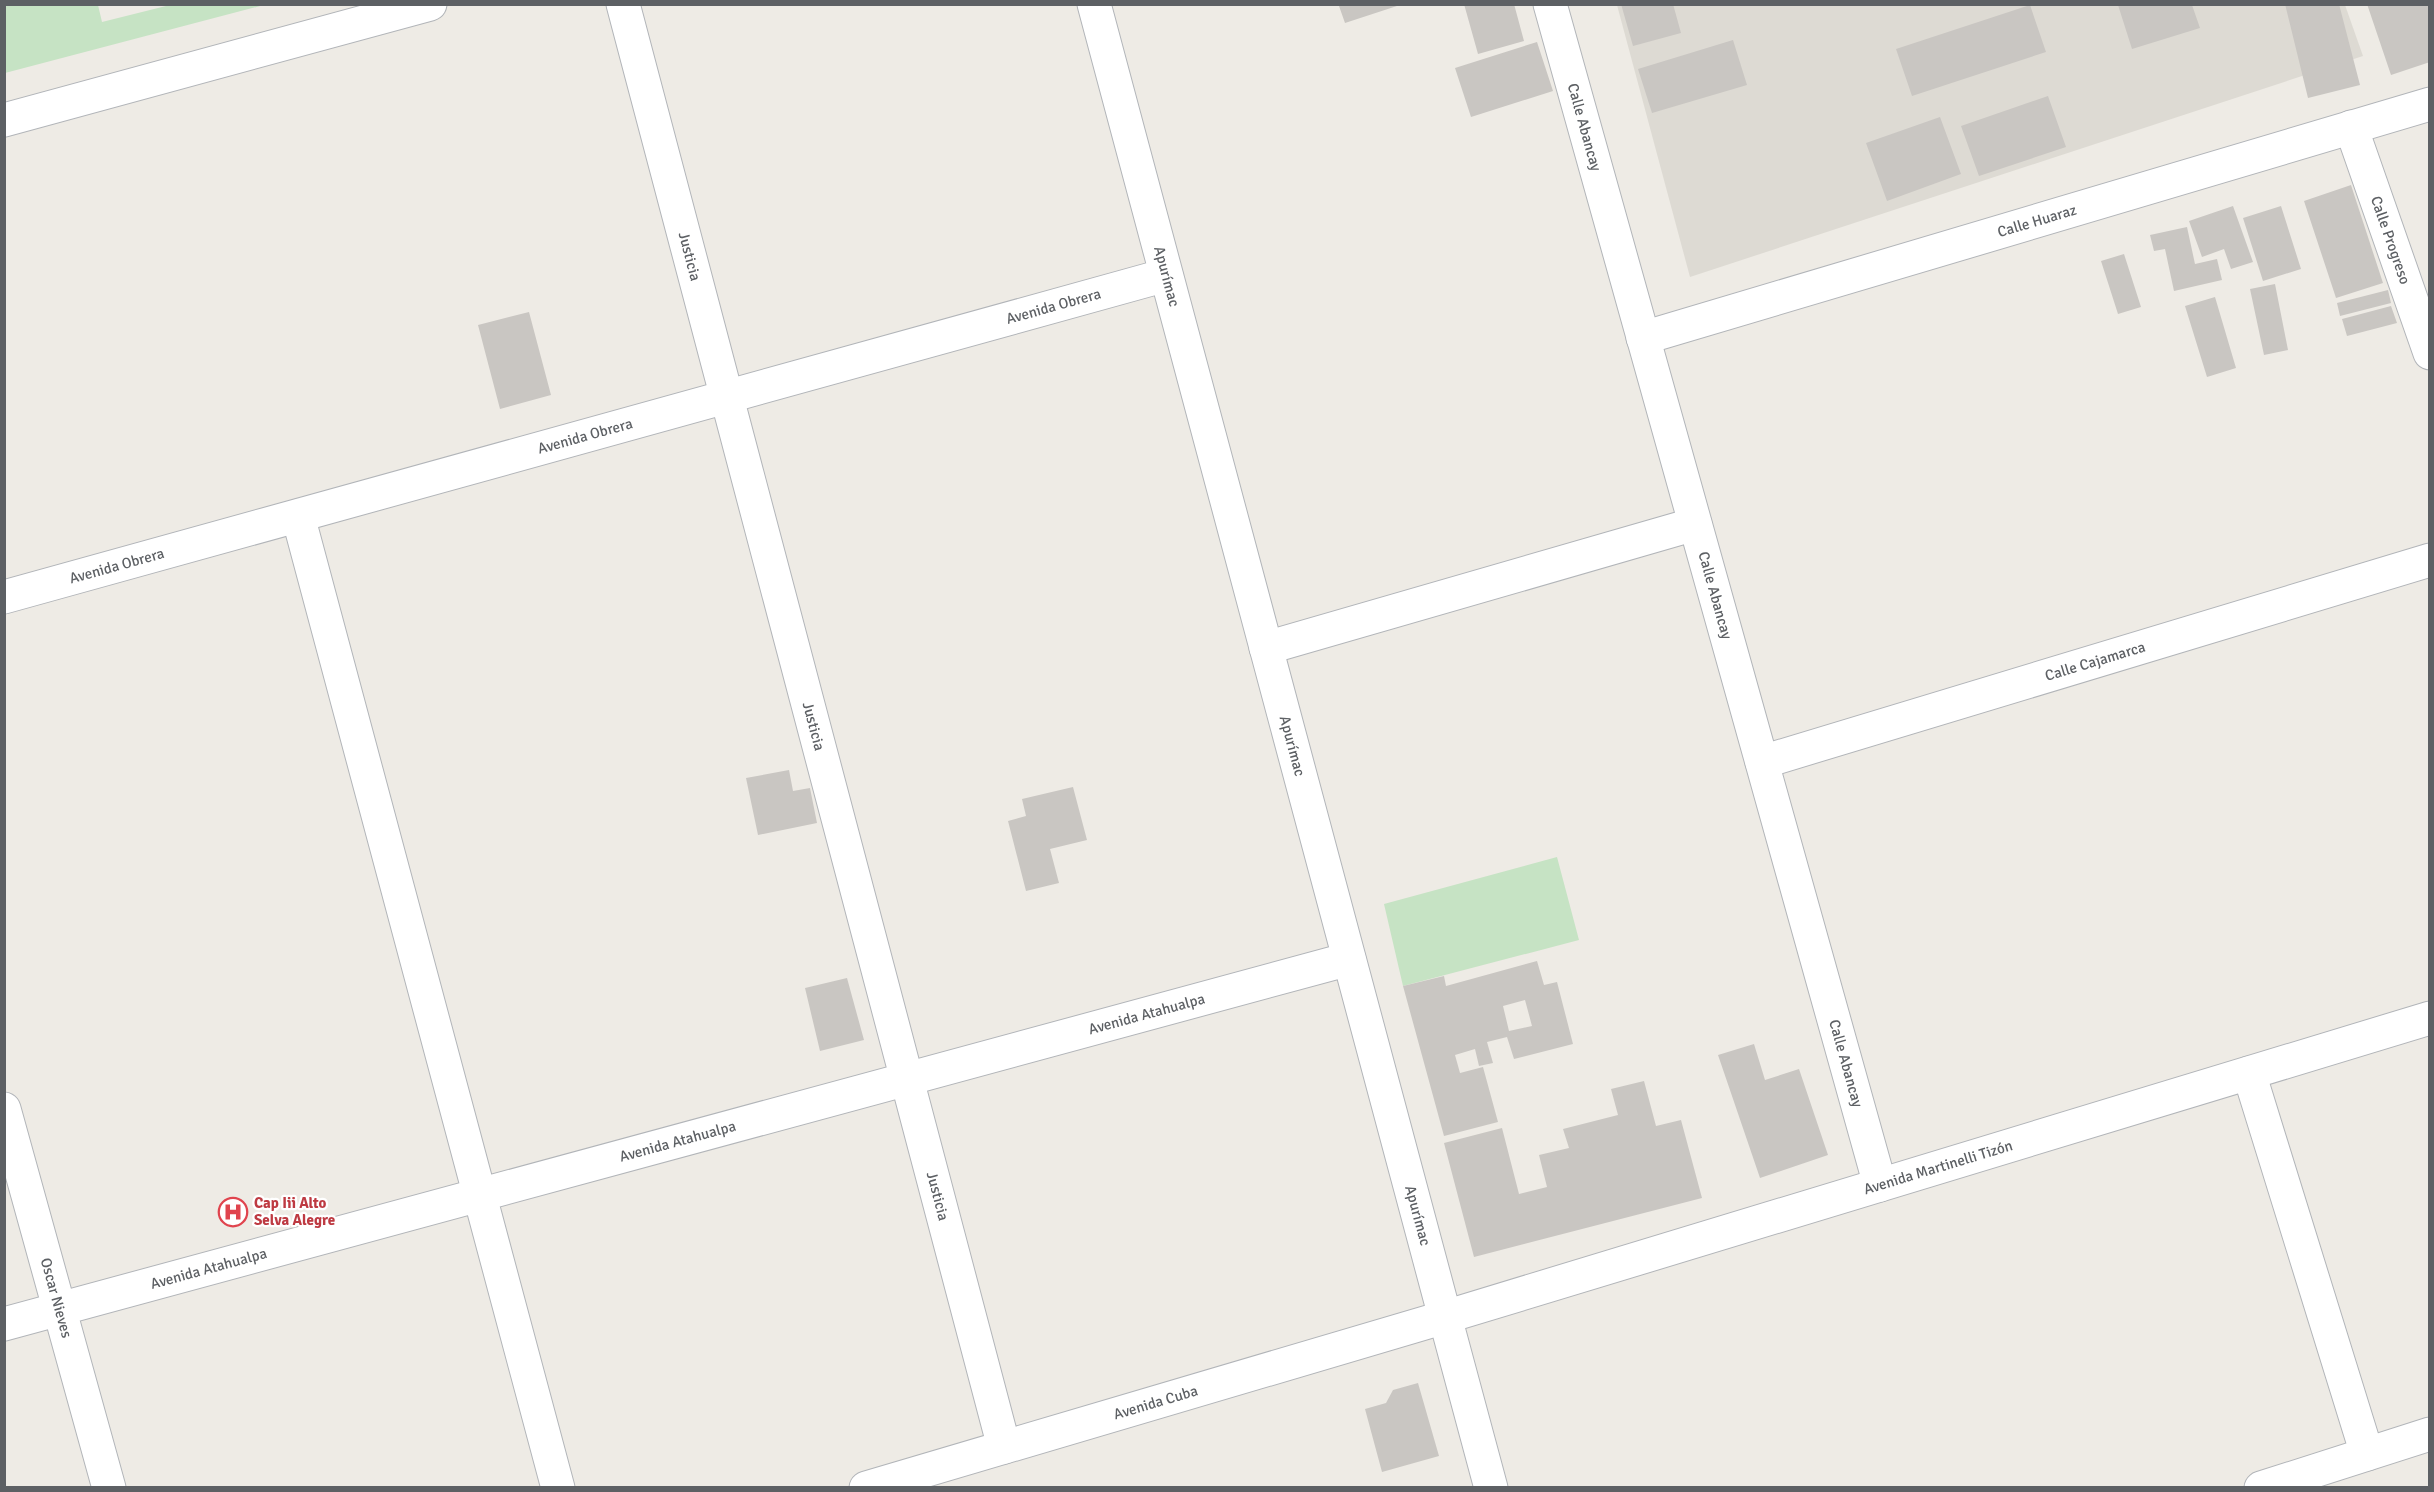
<svg xmlns="http://www.w3.org/2000/svg" width="2434" height="1492" viewBox="0 0 2434 1492" font-family="Signika,sans-serif">
<rect width="100%" height="100%" fill="#eeebe5"/>
<path fill="#dddad3" d="M 1617,5 L 2345,5 L 2363,56 L 1690,277 Z"/>
<path fill="#c6e3c4" d="M 5,4 L 98,5 L 102,22 L 170,5 L 264,5 L 5,73 Z
M 1557,857 L 1579,940 L 1403,986 L 1384,904 Z"/>
<path fill="#c9c6c2" fill-rule="evenodd" d="M 1345,4 L 1400,4 L 1400,5 L 1345,23 L 1339,6 Z
M 1464,4 L 1514,4 L 1524,41 L 1478,54 Z
M 1621,4 L 1673,4 L 1681,33 L 1633,46 Z
M 2285,4 L 2339,4 L 2360,85 L 2308,98 Z
M 2367,4 L 2430,4 L 2430,62 L 2391,75 Z
M 2030,5 L 2046,52 L 1912,96 L 1896,49 Z
M 2118,5 L 2192,5 L 2200,28 L 2132,49 Z
M 1733,40 L 1747,85 L 1652,113 L 1638,69 Z
M 1537,42 L 1553,91 L 1471,117 L 1455,68 Z
M 2048,96 L 2066,147 L 1979,176 L 1961,126 Z
M 1940,117 L 1961,174 L 1887,201 L 1866,143 Z
M 2351,185 L 2383,283 L 2336,298 L 2304,201 Z
M 2233,206 L 2253,262 L 2231,269 L 2224,249 L 2202,257 L 2189,221 Z
M 2281,206 L 2301,269 L 2263,281 L 2243,218 Z
M 2187,227 L 2195,264 L 2217,259 L 2222,280 L 2174,291 L 2165,249 L 2154,251 L 2150,235 Z
M 2124,254 L 2141,307 L 2118,314 L 2101,261 Z
M 2275,284 L 2288,350 L 2264,355 L 2250,289 Z
M 2388,290 L 2391,303 L 2340,316 L 2337,303 Z
M 2215,297 L 2236,368 L 2207,377 L 2185,306 Z
M 2391,306 L 2397,323 L 2347,336 L 2342,319 Z
M 529,312 L 551,395 L 500,409 L 478,325 Z
M 789,770 L 793,791 L 810,788 L 817,823 L 758,835 L 746,778 Z
M 1073,787 L 1087,840 L 1050,849 L 1059,883 L 1026,891 L 1008,821 L 1026,816 L 1022,799 Z
M 1537,961 L 1544,985 L 1557,982 L 1573,1044 L 1514,1059 L 1507,1037 L 1487,1042 L 1493,1063 L 1479,1066 L 1475,1049 L 1455,1055 L 1460,1073 L 1483,1067 L 1498,1122 L 1444,1136 L 1403,986 L 1444,976 L 1446,986 ZM 1525,1000 L 1532,1026 L 1509,1031 L 1503,1006 Z
M 847,978 L 864,1040 L 820,1051 L 805,988 Z
M 1754,1044 L 1765,1080 L 1799,1069 L 1828,1155 L 1760,1178 L 1718,1055 Z
M 1644,1081 L 1656,1126 L 1681,1120 L 1702,1198 L 1474,1257 L 1444,1143 L 1502,1128 L 1519,1194 L 1547,1187 L 1539,1155 L 1569,1148 L 1563,1129 L 1618,1115 L 1611,1089 Z
M 1418,1383 L 1439,1456 L 1382,1472 L 1365,1409 L 1386,1403 L 1393,1390 Z"/>
<g fill="none" stroke-linecap="round" stroke-linejoin="round">
<g stroke="#b2b5b9" stroke-width="35">
<g id="minor">
<path id="s1" d="M 623,4 L 1004,1447"/>
<path id="s2" d="M 1550,4 L 1880,1185"/>
<path d="M 4,120 L 430,4"/>
<path id="s3" d="M 2351,127 L 2430,353"/>
<path id="s4" d="M 1643,338 L 2430,104"/>
<path d="M 298,516 L 558,1488"/>
<path d="M 1266,648 L 1695,524"/>
<path id="s5" d="M 1762,762 L 2430,560"/>
<path d="M 2249,1073 L 2367,1454"/>
<path id="s6" d="M 4,1109 L 109,1488"/>
<path d="M 1445,1317 L 1491,1488"/>
<path id="s7" d="M 4,1324 L 1349,959"/>
<path d="M 2261,1488 L 2430,1434"/>
</g>
</g>
<g stroke="#b2b5b9" stroke-width="35">
<g id="tertiary">
<path id="s8" d="M 1094,4 L 1445,1317"/>
<path id="s9" d="M 4,597 L 1166,275"/>
<path id="s10" d="M 866,1488 L 1445,1317 L 2430,1018"/>
</g>
</g>
<use href="#minor" stroke="#fff" stroke-width="33"/>
<use href="#tertiary" stroke="#fff" stroke-width="33"/>
</g>
<defs>
<g id="hospital-ring" transform="scale(1.5)"><circle r="9.5" fill="#fff" stroke="#e0444e" stroke-width="1.5"/><path d="M-5-5h3v3.5h4V-5h3V5h-3V1.5h-4V5h-3Z" fill="#e0444e"/></g>
</defs>
<g fill-rule="evenodd">
<use href="#hospital-ring" x="233" y="1212"/>
</g>
<g text-anchor="middle" dominant-baseline="central" stroke-width="4.5" stroke-linejoin="round" paint-order="stroke">
<g font-size="15" fill="#5d6064" stroke="#fff">
<text stroke="none"><textPath href="#s2" startOffset="128">Calle Abancay</textPath></text>
<text stroke="none"><textPath href="#s4" startOffset="411">Calle Huaraz</textPath></text>
<text stroke="none"><textPath href="#s3" startOffset="120">Calle Progreso</textPath></text>
<text stroke="none"><textPath href="#s1" startOffset="261">Justicia</textPath></text>
<text stroke="none"><textPath href="#s8" startOffset="282">Apurímac</textPath></text>
<text stroke="none"><textPath href="#s9" startOffset="1089">Avenida Obrera</textPath></text>
<text stroke="none"><textPath href="#s9" startOffset="603">Avenida Obrera</textPath></text>
<text stroke="none"><textPath href="#s9" startOffset="117">Avenida Obrera</textPath></text>
<text stroke="none"><textPath href="#s2" startOffset="614">Calle Abancay</textPath></text>
<text stroke="none"><textPath href="#s5" startOffset="348">Calle Cajamarca</textPath></text>
<text stroke="none"><textPath href="#s1" startOffset="747">Justicia</textPath></text>
<text stroke="none"><textPath href="#s8" startOffset="768">Apurímac</textPath></text>
<text stroke="none"><textPath href="#s7" startOffset="1184">Avenida Atahualpa</textPath></text>
<text stroke="none"><textPath href="#s2" startOffset="1100">Calle Abancay</textPath></text>
<text stroke="none"><textPath href="#s7" startOffset="698">Avenida Atahualpa</textPath></text>
<text stroke="none"><textPath href="#s10" startOffset="1119">Avenida Martinelli Tizón</textPath></text>
<text stroke="none"><textPath href="#s1" startOffset="1233">Justicia</textPath></text>
<text stroke="none"><textPath href="#s8" startOffset="1254">Apurímac</textPath></text>
<text stroke="none"><textPath href="#s7" startOffset="212">Avenida Atahualpa</textPath></text>
<text stroke="none"><textPath href="#s6" startOffset="196">Oscar Nieves</textPath></text>
<text stroke="none"><textPath href="#s10" startOffset="302">Avenida Cuba</textPath></text>
</g>
<g font-size="15" font-weight="bold" fill="#be3a42" stroke="#fff" text-anchor="start">
<text x="254" y="1203">Cap Iii Alto<tspan x="254" dy="17">Selva Alegre</tspan></text>
</g>
</g>
<rect width="2434" height="1492" fill="none" stroke="#5d6064" stroke-width="12"/>
</svg>
